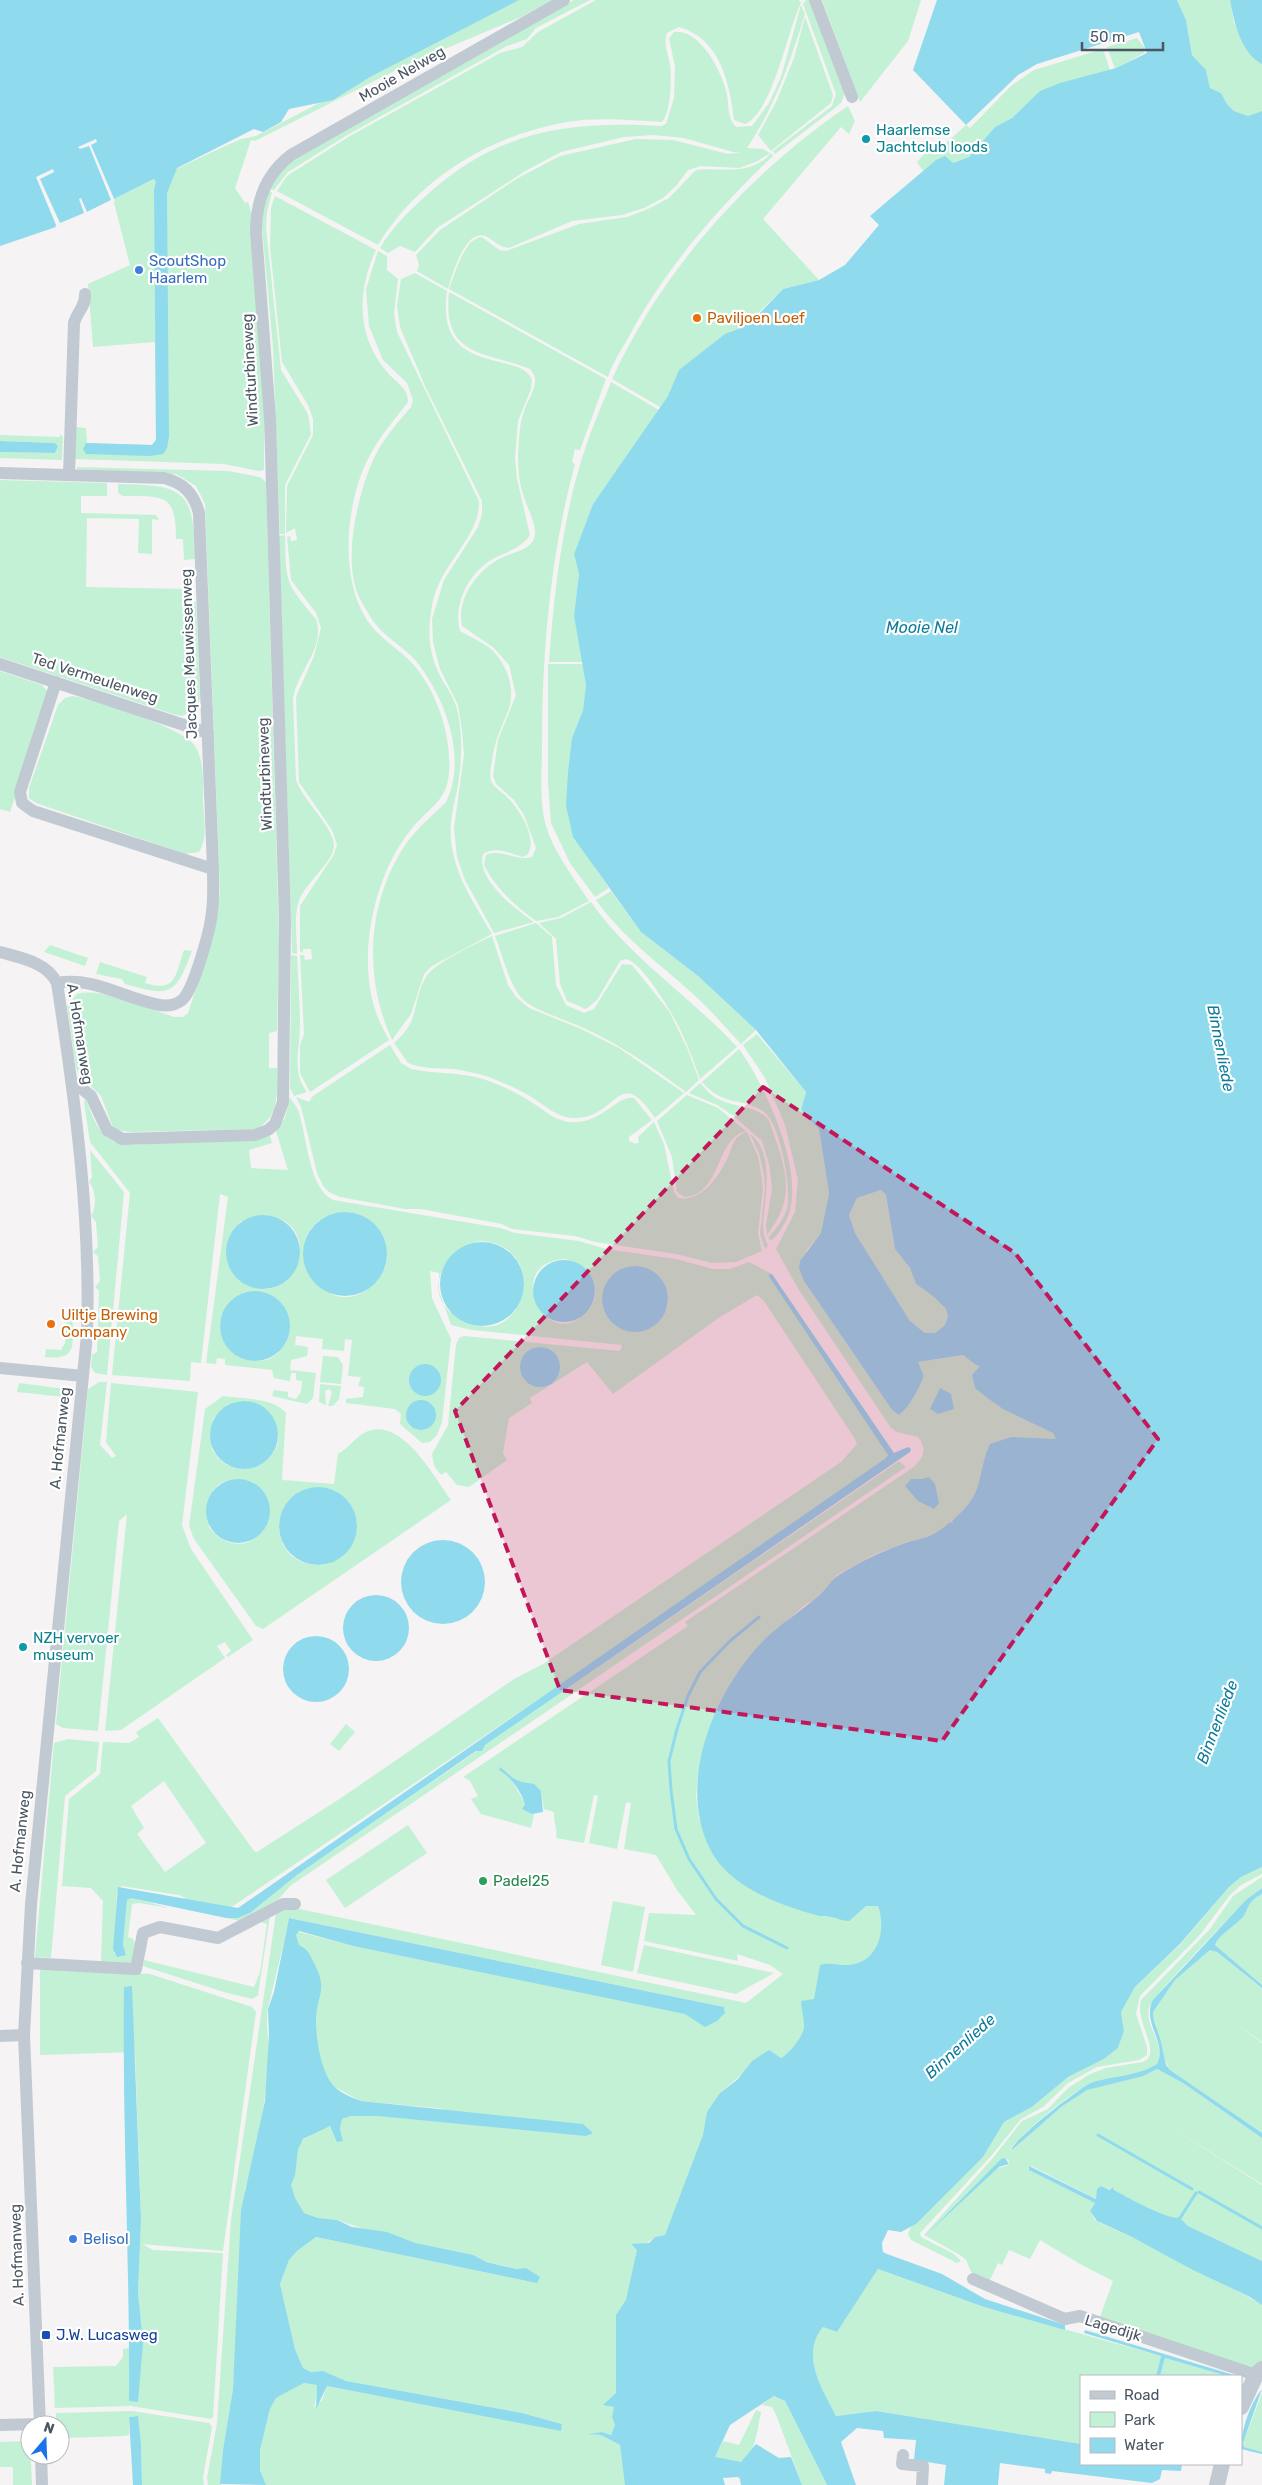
<svg xmlns="http://www.w3.org/2000/svg" width="1262" height="2485" viewBox="0 0 1262 2485" font-family="Rubik,sans-serif">
<rect width="100%" height="100%" fill="#f5f3f3"/>
<path fill="#c3f1d5" fill-rule="evenodd" d="M 517,0 L 552,0 L 521,17 L 402,67 L 255,141 L 251,140 L 235,188 L 245,203 L 248,202 L 251,212 L 264,411 L 264,470 L 259,471 L 224,464 L 75,459 L 76,427 L 86,428 L 87,443 L 152,445 L 156,440 L 155,342 L 93,347 L 88,284 L 130,265 L 113,199 L 212,152 L 241,139 L 256,136 Z
M 574,0 L 590,0 L 536,28 L 527,39 L 507,46 L 349,134 L 288,172 L 274,190 L 270,189 L 280,171 L 292,161 Z
M 596,0 L 799,0 L 801,3 C 787,31 773,112 745,124 L 734,120 C 730,84 720,38 679,27 L 667,33 C 663,44 668,53 670,64 C 672,78 671,112 662,122 C 630,120 598,117 567,122 C 491,135 418,178 378,245 L 277,191 L 287,176 L 350,136 L 500,53 L 522,47 L 538,32 Z
M 806,0 L 810,0 L 845,93 L 841,103 L 835,108 L 775,154 L 773,151 L 832,106 L 836,94 L 803,4 Z
M 822,0 L 921,0 L 908,41 L 860,102 Z
M 1177,0 L 1230,0 L 1234,23 L 1262,64 L 1262,111 L 1248,116 L 1234,111 L 1227,104 L 1221,93 L 1210,88 L 1206,70 L 1192,55 L 1186,20 Z
M 801,5 L 805,14 C 790,62 775,106 747,148 L 763,149 L 770,153 L 756,162 L 739,168 L 701,166 L 688,170 L 676,186 L 663,198 L 644,208 L 622,215 L 572,221 L 509,248 C 498,247 494,240 485,236 C 465,229 452,275 448,289 L 417,271 L 419,265 L 416,255 L 440,230 L 518,178 L 560,156 L 636,139 L 673,140 L 728,154 L 741,152 L 733,152 L 684,138 L 653,135 L 624,137 L 561,152 L 527,170 L 437,228 L 415,252 L 400,246 L 388,253 L 380,248 C 392,227 410,210 428,194 C 499,130 569,121 661,126 L 666,124 L 674,98 L 675,67 L 669,38 L 674,32 C 699,28 721,70 726,91 C 730,104 726,117 736,127 L 752,126 L 769,103 L 781,77 Z
M 805,17 L 833,95 L 831,103 L 771,151 L 758,135 L 777,100 L 794,58 Z
M 1137,38 L 1145,48 L 1144,53 L 1115,69 L 1107,47 Z
M 1103,49 L 1110,70 L 1041,91 L 1012,118 L 995,127 L 969,157 L 953,163 L 936,160 L 923,171 L 917,162 L 936,141 L 943,146 L 966,125 L 970,128 L 1011,86 L 1034,70 Z
M 848,106 L 855,121 L 849,134 L 841,127 L 763,219 L 819,280 L 783,289 L 660,407 L 612,379 C 663,269 748,174 848,106 Z
M 771,153 L 773,156 C 716,210 664,270 627,340 C 620,352 612,364 608,377 L 449,289 C 455,274 464,238 482,237 L 499,250 L 506,251 L 579,224 L 627,217 L 648,209 L 669,198 L 696,170 C 722,167 751,177 771,153 Z
M 269,191 L 272,192 L 267,212 L 266,228 L 281,370 L 308,414 L 311,434 L 285,485 L 285,534 L 280,534 L 273,348 L 262,226 L 263,211 Z
M 275,196 L 376,250 C 357,291 356,336 387,372 C 396,383 408,387 408,402 C 395,419 380,436 370,455 C 345,500 337,586 373,628 C 383,640 398,649 410,661 C 430,681 445,717 448,746 C 455,807 432,798 404,839 C 373,883 358,957 375,1009 C 378,1020 384,1030 389,1040 L 310,1092 L 300,1073 L 300,1045 L 304,1034 L 300,955 L 304,955 L 305,960 L 312,959 L 311,949 L 303,949 L 303,953 L 300,951 L 300,906 L 333,856 L 337,845 L 332,830 L 299,782 L 296,697 L 314,656 L 321,628 L 316,613 L 291,580 L 287,537 L 290,536 L 291,541 L 297,540 L 295,528 L 286,533 L 287,486 L 313,435 L 313,419 L 308,405 L 282,362 L 270,247 L 271,208 Z
M 378,251 L 387,256 L 387,270 L 398,279 L 394,313 L 397,332 L 479,501 C 481,537 438,565 432,606 C 428,627 428,649 437,669 C 442,682 452,693 456,706 C 463,730 462,761 458,785 C 456,797 452,810 451,822 C 447,865 472,899 492,934 L 432,966 L 424,974 L 411,1014 L 392,1040 C 363,977 367,901 406,844 C 416,829 433,815 446,802 C 468,758 445,697 416,661 C 407,650 394,643 384,633 C 374,624 367,612 360,599 C 341,561 358,492 375,456 C 384,438 398,422 411,407 L 413,400 L 407,383 L 383,360 L 369,326 L 366,289 Z
M 415,273 L 447,291 C 435,378 520,349 532,380 L 531,389 L 518,421 L 515,458 L 517,479 L 530,535 C 521,549 505,552 491,560 C 468,574 453,605 460,631 C 470,637 485,643 493,651 C 508,667 516,690 508,711 C 502,726 496,738 493,754 C 492,763 489,772 491,781 C 494,788 502,792 507,797 C 519,808 539,840 527,855 L 523,857 C 509,853 496,846 483,854 C 476,879 515,909 534,922 L 494,933 L 465,880 L 457,857 L 454,828 L 464,755 L 462,730 L 458,705 L 440,669 L 433,642 L 432,619 L 444,580 L 478,527 L 482,514 L 482,501 L 425,386 L 400,327 L 397,306 L 401,279 Z
M 449,292 L 606,379 L 580,450 L 575,449 L 572,462 L 575,464 C 550,556 542,651 542,746 C 542,772 539,801 546,826 C 554,853 574,878 589,901 L 558,917 L 536,921 C 515,905 496,889 484,865 L 486,855 C 502,848 515,862 532,857 L 536,848 L 524,815 L 514,800 L 496,784 L 493,776 L 498,740 L 516,695 L 509,665 L 494,648 L 462,626 C 456,598 478,569 503,557 C 514,552 526,551 533,541 C 540,529 526,506 523,494 C 519,482 518,468 518,456 C 519,441 519,425 524,411 C 527,402 534,392 535,382 C 536,377 533,373 530,369 C 485,351 442,358 449,292 Z
M 611,382 L 659,410 L 593,504 L 574,554 L 579,574 L 574,616 L 583,662 L 549,662 C 554,592 563,513 586,446 C 593,425 603,403 611,382 Z
M 60,434 L 63,437 L 62,460 L 0,458 L 0,452 L 55,453 L 58,446 L 55,443 L 0,441 L 0,435 L 60,437 Z
M 77,467 L 228,471 L 260,477 L 266,482 L 279,939 L 277,1031 L 269,1033 L 269,1068 L 277,1068 C 277,1092 280,1117 256,1129 L 130,1132 L 117,1130 L 112,1125 L 101,1096 L 78,1073 L 76,1067 L 67,1006 L 77,994 C 104,987 147,1008 174,1017 L 183,1017 L 188,1013 L 213,937 L 220,892 L 205,504 L 196,486 L 176,474 L 77,469 Z
M 0,480 L 107,483 L 107,496 L 81,496 L 81,513 L 156,515 L 159,520 L 152,519 L 152,554 L 138,553 L 139,519 L 87,518 L 86,587 L 186,589 L 186,601 L 196,602 L 200,699 L 193,711 L 182,716 L 173,714 L 0,657 Z
M 118,484 C 185,485 194,490 195,559 L 184,560 L 183,539 L 176,539 C 176,492 163,497 123,496 L 118,493 Z
M 285,535 C 286,583 285,582 316,619 C 326,647 297,672 293,699 L 296,780 C 303,801 333,826 334,845 C 334,863 302,885 298,904 C 294,919 297,938 297,954 L 292,953 L 279,536 Z
M 548,664 L 583,664 L 586,685 L 583,710 L 572,738 L 595,868 L 609,888 L 595,897 L 570,863 L 551,823 L 548,782 Z
M 0,671 L 42,685 L 47,691 L 41,721 L 10,812 L 0,809 Z
M 72,696 C 96,700 184,728 195,746 C 205,762 203,786 203,803 C 204,819 208,838 199,852 L 185,854 L 36,803 L 29,798 L 29,788 L 58,705 L 65,698 Z
M 611,891 L 641,932 L 698,976 L 756,1030 L 741,1044 C 725,1027 710,1009 693,994 C 659,963 623,938 596,900 Z
M 591,902 C 630,958 690,996 737,1047 L 700,1079 C 686,1040 678,1020 653,985 C 646,975 637,963 626,959 L 620,961 L 597,1000 L 586,1009 L 567,1001 L 560,984 L 556,939 L 539,923 L 561,918 Z
M 536,923 L 552,937 L 556,985 L 566,1005 L 584,1013 L 594,1009 L 622,964 L 632,965 L 669,1011 L 687,1048 L 699,1080 L 686,1092 C 644,1061 608,1036 559,1018 C 545,1012 525,1006 517,992 C 507,976 502,954 495,936 Z
M 492,936 L 508,985 L 516,997 L 529,1008 L 579,1028 L 619,1048 L 684,1093 L 655,1118 C 618,1063 618,1118 575,1118 C 556,1118 544,1104 528,1095 C 520,1090 510,1086 501,1082 C 486,1075 469,1071 453,1069 C 438,1068 422,1069 408,1063 L 394,1043 C 422,1019 411,1002 426,977 C 435,962 476,944 492,936 Z
M 50,945 L 88,958 L 85,966 L 44,952 Z
M 184,950 L 192,951 C 175,996 170,997 125,984 L 122,979 L 96,974 L 100,962 L 147,977 L 145,983 C 177,993 175,975 184,950 Z
M 291,955 L 297,956 C 298,979 300,1002 300,1025 C 300,1050 291,1071 307,1092 L 294,1096 L 290,1088 Z
M 757,1034 L 806,1092 L 801,1110 L 819,1129 L 829,1193 L 821,1233 L 806,1251 L 804,1281 L 892,1410 L 899,1415 L 912,1400 L 924,1376 L 918,1362 L 963,1355 L 976,1365 L 980,1366 L 1055,1435 L 1060,1444 L 984,1462 L 983,1474 L 975,1496 L 966,1509 L 936,1535 L 907,1542 L 873,1555 L 837,1575 L 816,1599 L 806,1604 L 761,1643 L 736,1675 L 722,1701 L 703,1751 L 698,1774 L 696,1796 L 699,1819 L 723,1868 L 750,1887 L 818,1912 L 877,1904 L 887,1928 L 874,1952 L 863,1962 L 826,1986 L 808,2030 L 783,2060 L 777,2055 L 743,2073 L 720,2093 L 711,2123 L 665,2235 L 655,2237 L 637,2250 L 634,2293 L 616,2376 L 617,2394 L 608,2406 L 615,2407 L 612,2417 L 615,2425 L 611,2435 L 602,2432 L 591,2434 L 601,2435 L 620,2445 L 627,2485 L 266,2485 L 260,2470 L 260,2450 L 270,2409 L 276,2398 L 304,2383 L 318,2385 L 314,2408 L 322,2400 L 327,2386 L 560,2430 L 562,2424 L 522,2413 L 345,2381 L 323,2371 L 311,2372 L 303,2368 L 295,2349 L 280,2284 L 289,2260 L 297,2251 L 316,2237 L 527,2281 L 519,2269 L 421,2248 L 337,2220 L 318,2218 L 304,2213 L 288,2192 L 296,2144 L 328,2125 L 343,2141 L 340,2129 L 342,2119 L 351,2116 L 378,2116 L 446,2109 L 361,2101 L 331,2085 L 320,2066 L 295,1931 L 353,1946 L 674,2011 L 725,2013 L 724,2007 L 289,1918 C 283,1948 275,1978 268,2008 C 265,2022 269,2039 269,2054 C 266,2099 259,2146 245,2189 L 233,2389 L 223,2450 L 221,2485 L 208,2485 L 207,2478 L 217,2423 L 231,2220 L 276,1913 L 290,1907 L 746,2003 L 783,1974 L 770,1965 L 737,1954 L 738,1961 L 644,1941 L 649,1913 L 696,1915 L 677,1890 L 656,1855 L 624,1849 L 631,1803 L 626,1802 L 617,1849 L 589,1843 L 598,1796 L 594,1795 L 584,1843 L 556,1838 C 558,1829 553,1822 554,1812 L 544,1809 L 541,1791 L 516,1781 L 500,1767 L 500,1770 C 519,1782 521,1805 534,1814 L 531,1828 L 481,1814 L 471,1799 L 478,1796 L 470,1781 L 463,1777 L 688,1626 L 685,1622 L 912,1468 C 923,1459 928,1450 918,1437 L 897,1432 L 891,1428 L 799,1290 L 776,1249 L 795,1212 L 798,1180 L 785,1125 L 765,1078 L 743,1045 Z
M 390,1045 L 401,1063 L 411,1069 C 434,1074 460,1072 483,1079 C 499,1084 517,1093 531,1102 C 543,1109 554,1120 568,1122 C 601,1126 616,1095 634,1098 L 652,1120 L 629,1137 L 629,1141 L 636,1144 L 639,1142 L 638,1137 L 654,1122 L 664,1144 L 674,1192 L 678,1198 C 701,1202 718,1178 727,1159 C 733,1147 732,1136 747,1132 L 758,1156 L 761,1173 L 763,1189 L 758,1233 L 762,1251 L 736,1262 L 712,1263 L 676,1254 L 595,1242 L 575,1236 L 512,1229 L 502,1224 L 421,1209 L 405,1209 L 340,1197 L 329,1192 L 323,1186 L 317,1173 L 301,1107 L 296,1097 L 309,1102 L 313,1096 Z
M 739,1049 C 766,1086 812,1184 783,1226 C 780,1231 776,1238 771,1240 L 768,1238 C 776,1229 783,1220 787,1209 C 792,1189 780,1122 763,1111 C 742,1097 723,1107 702,1082 Z
M 700,1083 C 706,1089 711,1096 718,1099 C 735,1108 756,1105 769,1120 C 784,1165 799,1194 767,1235 L 766,1225 L 772,1189 L 769,1164 L 762,1141 L 731,1114 L 717,1105 L 689,1093 Z
M 687,1095 L 718,1108 L 746,1131 C 715,1139 722,1194 685,1197 L 677,1192 L 672,1157 L 657,1121 Z
M 85,1097 C 95,1123 101,1145 133,1145 L 270,1136 L 272,1143 L 249,1150 L 251,1168 L 288,1170 L 276,1131 L 285,1118 L 290,1097 C 292,1101 296,1106 298,1110 C 307,1134 308,1188 333,1200 L 500,1228 L 515,1233 L 579,1241 L 606,1249 L 676,1259 L 713,1269 L 730,1269 L 749,1262 L 772,1274 L 768,1275 L 895,1458 L 230,1908 L 187,1903 L 185,1898 L 179,1895 L 121,1886 L 120,1892 L 117,1893 L 114,1953 L 126,1955 L 123,1945 L 127,1900 L 131,1897 L 169,1908 L 139,1903 L 132,1904 L 128,1937 L 133,1939 L 137,1947 L 131,1963 L 101,1962 L 103,1901 L 91,1888 L 62,1886 L 69,1799 L 100,1774 L 103,1742 L 129,1743 L 139,1737 L 136,1732 L 158,1718 L 254,1851 L 257,1852 L 344,1796 L 514,1679 L 543,1664 L 841,1462 L 857,1444 L 855,1439 L 764,1301 L 757,1295 L 720,1317 L 613,1394 L 587,1362 L 530,1398 L 532,1403 L 509,1418 L 503,1453 L 507,1460 L 469,1487 L 457,1485 L 446,1472 L 441,1475 L 434,1466 L 432,1454 L 448,1425 L 456,1344 L 459,1338 L 464,1336 L 620,1351 L 622,1345 L 472,1330 L 451,1325 L 439,1291 L 439,1273 L 430,1271 L 432,1298 L 451,1339 L 442,1422 L 437,1435 L 430,1442 L 422,1443 L 400,1424 L 401,1414 L 395,1409 L 346,1403 L 346,1399 L 363,1397 L 364,1387 L 358,1386 L 361,1377 L 348,1376 L 352,1340 L 345,1339 L 344,1351 L 322,1349 L 323,1339 L 296,1336 L 295,1345 L 308,1347 L 307,1356 L 291,1360 L 290,1370 L 316,1373 L 313,1398 L 307,1404 L 272,1396 L 274,1390 L 288,1392 L 288,1397 L 296,1399 L 301,1392 L 302,1381 L 296,1380 L 296,1373 L 291,1373 L 290,1381 L 274,1378 L 272,1370 L 225,1365 L 225,1359 L 217,1358 L 216,1364 L 206,1363 L 228,1197 L 220,1194 L 201,1363 L 191,1362 L 190,1381 L 112,1375 L 130,1193 L 90,1142 L 84,1103 ZM 346,1212 C 369,1214 382,1229 386,1251 C 389,1263 382,1277 373,1285 C 320,1334 264,1220 346,1212 ZM 261,1215 C 334,1218 292,1323 237,1278 L 229,1238 L 240,1222 ZM 483,1241 C 549,1249 525,1336 480,1326 C 476,1326 471,1322 466,1320 C 461,1317 454,1315 449,1311 C 422,1285 451,1243 483,1241 ZM 564,1259 C 590,1263 607,1292 586,1313 C 545,1354 502,1263 564,1259 ZM 633,1267 C 644,1267 649,1270 657,1277 C 688,1307 648,1347 614,1324 C 597,1312 600,1285 615,1273 C 620,1270 627,1268 633,1267 ZM 250,1292 C 256,1293 264,1293 269,1295 C 289,1301 294,1328 285,1344 C 260,1388 194,1337 231,1303 C 237,1298 242,1294 250,1292 ZM 409,1379 L 440,1386 C 431,1401 409,1397 409,1379 ZM 164,1781 L 206,1843 L 165,1872 L 137,1834 L 144,1828 L 131,1806 Z
M 750,1134 C 776,1153 764,1200 763,1227 C 763,1235 766,1240 768,1246 L 765,1249 L 760,1234 L 765,1190 L 764,1175 L 759,1153 Z
M 90,1150 L 124,1192 L 107,1375 L 95,1373 L 91,1367 L 92,1355 L 97,1352 L 99,1291 L 95,1287 L 100,1281 L 98,1256 L 93,1252 L 98,1247 L 96,1222 L 91,1216 C 97,1207 96,1190 89,1182 L 92,1177 Z
M 881,1190 L 886,1195 L 895,1249 L 910,1268 L 916,1284 L 934,1297 L 946,1309 L 948,1316 L 945,1325 L 935,1333 L 925,1333 L 910,1321 L 855,1233 L 849,1215 L 857,1198 Z
M 66,1316 L 73,1317 C 72,1343 79,1361 45,1357 L 46,1349 L 61,1350 L 65,1343 Z
M 323,1356 L 338,1357 L 343,1365 L 341,1384 L 320,1382 Z
M 99,1382 L 107,1382 L 100,1445 L 112,1458 L 116,1456 L 106,1442 L 111,1383 L 198,1392 L 182,1525 L 191,1549 L 253,1640 L 228,1657 L 226,1655 L 231,1651 L 225,1642 L 217,1646 L 225,1658 L 121,1730 L 105,1731 L 127,1514 L 119,1521 L 98,1731 L 63,1728 L 56,1724 L 88,1389 Z
M 19,1383 L 65,1389 L 65,1397 L 17,1392 Z
M 320,1384 L 341,1386 L 339,1399 L 333,1406 L 328,1406 L 332,1392 L 329,1389 L 325,1391 L 326,1405 L 319,1402 Z
M 223,1396 C 242,1399 272,1397 286,1413 L 282,1480 L 334,1484 L 338,1454 C 349,1448 357,1435 368,1431 C 403,1418 434,1477 451,1500 L 263,1629 L 256,1626 L 194,1539 L 189,1526 L 205,1409 ZM 241,1401 C 255,1401 262,1406 271,1417 C 300,1456 235,1493 212,1449 L 213,1419 L 227,1405 ZM 240,1479 L 269,1504 C 274,1542 231,1559 209,1527 C 207,1501 207,1480 240,1479 ZM 310,1488 L 357,1520 L 356,1534 C 349,1542 340,1557 330,1563 C 327,1565 320,1565 315,1565 C 270,1562 266,1499 310,1488 Z
M 899,1461 L 906,1467 L 290,1886 L 277,1901 L 240,1921 L 226,1918 L 238,1918 L 250,1913 L 297,1875 L 477,1751 L 482,1751 L 485,1745 Z
M 346,1724 L 355,1732 L 339,1751 L 330,1744 Z
M 68,1739 L 99,1742 L 96,1771 L 65,1796 L 51,1958 L 35,1957 L 54,1743 Z
M 408,1825 L 427,1853 L 345,1908 L 326,1880 Z
M 1262,1867 L 1262,1874 L 1241,1885 L 1230,1895 L 1199,1936 L 1140,1996 L 1136,2014 L 1147,2047 L 1147,2055 L 1139,2060 L 1097,2067 L 1068,2083 L 1043,2107 L 1021,2119 L 992,2155 L 920,2233 L 921,2237 L 954,2254 L 961,2261 L 957,2263 L 911,2240 L 908,2234 L 911,2227 L 983,2157 L 1004,2122 L 1032,2107 L 1068,2077 L 1104,2059 L 1118,2048 L 1124,2031 L 1121,2012 L 1135,1987 L 1180,1945 L 1229,1887 L 1241,1877 Z
M 1262,1877 L 1262,1888 C 1249,1895 1152,1997 1149,2008 C 1144,2026 1167,2046 1157,2064 C 1137,2078 1112,2074 1091,2084 C 1069,2093 1024,2131 1010,2150 L 1012,2151 C 1032,2131 1067,2096 1094,2087 C 1115,2080 1138,2080 1157,2069 L 1183,2083 L 1262,2138 L 1262,2184 L 1167,2125 L 1262,2185 L 1262,2261 L 1188,2226 L 1179,2218 C 1171,2223 1124,2196 1114,2190 L 1113,2187 L 1107,2190 L 1101,2187 L 1097,2199 L 1031,2166 L 1028,2169 L 1095,2203 L 1090,2211 L 1095,2220 L 1102,2224 L 1132,2237 L 1260,2303 L 1262,2305 L 1262,2363 L 1254,2370 L 1099,2320 L 1113,2281 L 1080,2264 L 1040,2240 L 1030,2259 L 1009,2250 L 1002,2265 L 998,2263 L 988,2284 L 972,2274 L 966,2260 L 960,2255 L 924,2235 L 992,2159 L 1022,2121 L 1048,2109 L 1068,2088 L 1090,2074 L 1106,2068 L 1143,2062 L 1148,2059 C 1157,2045 1135,2020 1141,2000 L 1210,1929 L 1233,1896 ZM 1005,2158 L 1009,2161 L 1009,2165 L 996,2169 L 927,2234 Z
M 1262,1894 L 1262,1985 L 1215,1945 C 1219,1935 1233,1927 1240,1920 C 1250,1911 1244,1903 1262,1894 Z
M 613,1901 L 645,1907 L 633,1972 L 601,1965 Z
M 270,1915 L 258,1995 L 253,1999 L 227,1993 L 143,1966 L 144,1960 L 254,1987 L 260,1972 L 267,1924 L 257,1921 Z
M 644,1945 L 774,1973 L 736,1994 L 637,1973 Z
M 1210,1950 L 1217,1952 L 1262,1988 L 1262,2042 L 1238,2025 L 1262,2043 L 1262,2133 L 1170,2070 C 1165,2065 1153,2020 1153,2012 L 1175,1980 Z
M 40,1969 L 150,1974 L 252,2007 L 256,2012 L 223,2251 L 142,2244 L 153,2250 L 223,2253 L 213,2417 L 211,2419 L 131,2406 L 55,2408 L 53,2367 L 116,2366 L 123,2357 L 123,2349 L 129,2348 L 129,2401 L 138,2293 L 141,2220 L 135,2052 L 40,2055 Z
M 878,2269 L 984,2307 L 1161,2356 L 1156,2376 L 1081,2376 L 1081,2444 L 876,2411 L 835,2416 C 822,2389 800,2355 823,2327 L 837,2332 Z
M 1165,2358 L 1227,2376 L 1160,2376 Z
M 1262,2393 L 1262,2452 L 1244,2447 L 1243,2443 Z
M 774,2396 L 785,2401 L 827,2485 L 802,2485 L 777,2417 L 772,2407 L 762,2405 Z
M 756,2410 L 761,2412 C 758,2425 756,2455 741,2462 C 735,2465 722,2459 715,2457 L 723,2441 L 739,2445 Z
M 132,2411 L 209,2423 L 212,2427 L 203,2477 L 204,2485 L 142,2485 L 141,2443 L 137,2416 L 129,2417 L 129,2435 L 123,2436 L 64,2438 L 64,2434 L 60,2434 L 60,2425 L 56,2425 L 56,2413 Z
M 30,2441 L 32,2485 L 13,2485 L 13,2467 L 0,2467 L 0,2442 Z"/>
<path fill="#90daee" fill-rule="evenodd" d="M 0,0 L 519,0 L 370,77 L 333,100 L 289,109 L 281,122 L 263,132 L 254,129 L 177,168 L 167,193 L 169,437 L 167,448 L 163,454 L 150,456 L 86,454 L 83,449 L 86,443 L 152,445 L 156,440 L 154,189 L 156,182 L 154,179 L 59,226 L 0,246 Z
M 937,0 L 1177,0 L 1186,20 L 1192,55 L 1206,70 L 1210,88 L 1221,93 L 1227,104 L 1234,111 L 1248,116 L 1262,111 L 1262,1867 L 1241,1877 L 1229,1887 L 1180,1944 L 1135,1987 L 1121,2012 L 1124,2031 L 1118,2048 L 1104,2059 L 1068,2077 L 1032,2107 L 1004,2122 L 983,2157 L 916,2224 L 901,2232 L 888,2230 L 882,2243 L 883,2252 L 887,2254 L 942,2274 L 985,2299 L 1065,2325 L 1065,2330 L 984,2307 L 878,2269 L 837,2332 L 823,2327 C 800,2355 822,2389 836,2416 L 876,2411 L 1081,2444 L 1081,2464 L 1182,2464 L 1181,2471 L 1162,2470 L 1160,2479 L 1152,2483 L 1052,2471 L 1051,2474 L 1045,2473 L 1045,2469 L 1000,2463 L 998,2485 L 944,2485 L 946,2465 L 914,2460 L 916,2440 L 884,2438 L 883,2431 L 857,2428 L 841,2442 L 856,2485 L 827,2485 L 785,2401 L 774,2396 L 730,2425 L 715,2457 L 741,2462 L 756,2444 L 779,2458 L 791,2457 L 802,2485 L 741,2485 L 740,2479 L 738,2477 L 723,2478 L 725,2485 L 625,2485 L 620,2445 L 601,2435 L 588,2434 L 602,2432 L 611,2435 L 615,2425 L 612,2417 L 614,2407 L 603,2405 L 616,2393 L 616,2315 L 626,2300 L 637,2250 L 631,2244 L 649,2243 L 655,2237 L 665,2235 L 703,2135 L 707,2112 L 720,2093 L 738,2079 L 752,2061 L 769,2050 L 781,2058 C 789,2054 805,2035 804,2025 C 804,2017 801,2009 801,2001 L 814,1999 L 820,1965 C 829,1962 837,1965 847,1965 C 878,1964 887,1930 878,1906 L 866,1906 L 849,1921 C 842,1921 838,1918 831,1917 C 826,1915 821,1917 816,1915 C 779,1905 728,1886 710,1849 C 677,1783 713,1695 760,1644 C 776,1627 797,1614 815,1599 C 824,1593 830,1580 839,1575 C 858,1563 878,1553 900,1545 C 923,1536 929,1541 950,1522 L 953,1523 L 952,1521 C 987,1491 975,1479 990,1444 L 1011,1437 L 1056,1439 L 1053,1433 L 1003,1409 L 986,1397 L 975,1388 L 972,1375 L 980,1366 L 976,1365 L 963,1355 L 918,1362 L 924,1376 C 918,1390 911,1405 899,1415 L 892,1410 L 804,1281 L 799,1268 L 800,1261 L 821,1233 L 829,1193 L 819,1129 L 801,1110 L 806,1092 L 756,1030 L 698,976 L 641,932 L 573,837 L 566,806 L 568,772 L 572,738 L 583,710 L 586,685 L 574,616 L 579,574 L 574,554 L 593,504 L 668,396 L 679,370 L 725,334 L 741,328 L 755,318 L 783,289 L 819,280 L 845,265 L 879,225 L 870,216 L 936,160 L 945,156 L 953,163 L 969,157 L 995,127 L 1012,118 L 1040,91 L 1060,83 L 1116,68 L 1147,53 L 1139,32 L 1037,64 L 1018,75 L 966,125 L 913,70 ZM 881,1190 L 886,1195 L 895,1249 L 910,1268 L 916,1284 L 934,1297 L 946,1309 L 948,1316 L 945,1325 L 935,1333 L 925,1333 L 910,1321 L 855,1233 L 849,1215 L 857,1198 Z
M 1230,0 L 1262,0 L 1262,64 C 1241,53 1234,22 1230,0 Z
M 0,441 L 55,443 L 58,446 L 55,453 L 0,452 Z
M303 1254a42 42 0 1 1 84 0a42 42 0 1 1-84 0Z
M226 1252a37 37 0 1 1 74 0a37 37 0 1 1-74 0Z
M440 1284a42 42 0 1 1 84 0a42 42 0 1 1-84 0Z
M533 1291a31 31 0 1 1 62 0a31 31 0 1 1-62 0Z
M602 1299a33 33 0 1 1 66 0a33 33 0 1 1-66 0Z
M 772,1274 L 894,1453 L 908,1447 L 911,1449 L 910,1452 L 485,1745 L 482,1751 L 476,1751 L 297,1875 L 250,1913 L 238,1918 L 226,1918 L 131,1898 L 127,1900 L 123,1945 L 126,1955 L 117,1957 L 113,1949 L 118,1887 L 238,1908 L 886,1458 L 888,1455 L 768,1275 Z
M220 1326a35 35 0 1 1 70 0a35 35 0 1 1-70 0Z
M520 1367a20 20 0 1 1 40 0a20 20 0 1 1-40 0Z
M409 1380a16 16 0 1 1 32 0a16 16 0 1 1-32 0Z
M 940,1388 L 951,1394 L 954,1409 L 938,1414 L 930,1409 Z
M406 1415a15 15 0 1 1 30 0a15 15 0 1 1-30 0Z
M210 1435a34 34 0 1 1 68 0a34 34 0 1 1-68 0Z
M 929,1477 L 935,1484 L 939,1503 L 934,1509 L 918,1501 L 905,1486 L 911,1479 L 922,1479 Z
M206 1511a32 32 0 1 1 64 0a32 32 0 1 1-64 0Z
M279 1526a39 39 0 1 1 78 0a39 39 0 1 1-78 0Z
M401 1582a42 42 0 1 1 84 0a42 42 0 1 1-84 0Z
M343 1628a33 33 0 1 1 66 0a33 33 0 1 1-66 0Z
M283 1669a33 33 0 1 1 66 0a33 33 0 1 1-66 0Z
M 500,1767 C 516,1780 513,1781 534,1784 L 541,1791 L 543,1812 L 532,1814 L 522,1809 L 525,1805 C 522,1792 511,1777 499,1770 Z
M 1262,1888 L 1262,1894 C 1244,1903 1250,1912 1240,1920 C 1233,1927 1219,1935 1215,1945 L 1262,1985 L 1262,1988 L 1217,1952 L 1210,1950 L 1175,1980 L 1153,2012 L 1154,2021 L 1160,2038 L 1166,2065 L 1170,2070 L 1262,2133 L 1262,2138 L 1183,2083 L 1157,2069 L 1143,2076 L 1087,2090 L 1061,2107 L 1011,2151 C 1012,2140 1078,2089 1091,2083 C 1113,2075 1137,2077 1157,2064 C 1168,2043 1141,2022 1153,2000 L 1246,1900 Z
M 289,1918 L 724,2007 L 725,2013 L 717,2021 L 705,2027 L 685,2014 L 353,1946 L 299,1931 L 296,1935 L 299,1945 C 307,1949 309,1953 313,1961 C 329,1991 317,1992 316,2020 C 316,2040 321,2076 337,2089 C 343,2094 353,2098 361,2101 L 583,2124 L 593,2133 L 586,2136 L 378,2116 L 351,2116 L 342,2119 L 340,2129 L 343,2141 L 337,2142 L 330,2126 L 303,2139 L 298,2149 L 295,2175 L 291,2185 L 295,2198 L 304,2213 L 318,2218 L 337,2220 L 352,2227 L 387,2232 L 415,2243 L 473,2255 L 486,2262 L 517,2269 L 526,2268 L 540,2277 L 537,2283 L 527,2281 L 316,2237 L 297,2251 L 289,2260 L 280,2284 L 295,2349 L 303,2368 L 311,2372 L 323,2371 L 346,2381 L 522,2413 L 562,2424 L 561,2431 L 327,2386 L 316,2409 L 317,2385 L 304,2383 L 276,2398 L 270,2409 L 260,2450 L 260,2470 L 266,2485 L 220,2484 L 223,2450 L 233,2389 L 241,2210 L 265,2101 L 269,2035 L 268,2009 L 274,1992 Z
M 132,1986 L 141,2220 L 138,2293 L 143,2343 L 138,2402 L 129,2401 C 130,2263 122,2125 124,1987 Z
M 1005,2158 L 1009,2164 L 999,2167 L 927,2234 L 1001,2159 Z
M 1029,2166 L 1096,2199 L 1097,2189 L 1101,2186 L 1109,2190 L 1113,2187 L 1114,2190 C 1125,2196 1171,2222 1179,2217 L 1188,2226 L 1262,2261 L 1262,2305 L 1250,2297 L 1191,2269 L 1132,2237 L 1097,2221 L 1090,2211 L 1095,2203 L 1029,2170 Z
M 1085,2330 L 1237,2376 L 1227,2376 L 1165,2358 L 1160,2376 L 1156,2376 L 1161,2356 L 1084,2333 Z
M 1262,2389 L 1243,2443 L 1244,2447 L 1262,2452 L 1262,2454 L 1241,2449 C 1241,2430 1250,2404 1262,2389 Z
M 138,2416 L 141,2443 L 142,2485 L 133,2485 L 129,2417 Z"/>
<path fill="#f5f3f3" d="M 96,139 L 97,142 L 91,145 L 115,201 L 55,228 L 56,225 L 36,177 L 53,169 L 54,172 L 40,179 L 60,223 L 84,213 L 79,199 L 81,198 L 87,212 L 111,200 L 89,146 L 80,149 L 78,147 Z"/>
<g fill="none" stroke-linecap="round" stroke-linejoin="round">
<path stroke="#90daee" stroke-width="3" d="M 759,1617 L 730,1641 L 700,1672 L 688,1696 L 677,1729 L 669,1761 L 671,1790 L 676,1829 L 689,1859 L 716,1899 L 743,1926 L 787,1948
M 1098,2135 L 1192,2189
M 1199,2192 L 1262,2228
M 1180,2218 L 1196,2193"/>
<path stroke="#c1cad2" stroke-width="12" d="M 815,0 L 852,97
M 0,473 L 164,478 C 184,483 194,494 199,513 L 213,869 C 213,883 214,897 212,911 C 211,927 194,990 182,1000 C 176,1005 167,1006 160,1005 C 125,999 93,976 57,983
M 69,475 L 74,323 C 77,312 86,306 85,294
M 0,664 L 208,733
M 56,682 L 20,792 L 22,803 L 33,811 L 213,869
M 0,952 C 21,958 47,962 57,983 C 75,1099 91,1217 87,1335 L 31,1904 L 24,2035 L 40,2425
M 71,1080 L 91,1096 L 107,1130 L 122,1139 L 255,1135 L 268,1130 L 275,1124 L 283,1102 L 285,921 L 270,418 L 256,232 C 256,201 266,174 291,155 L 564,0
M 0,1368 L 83,1376
M 27,1963 L 136,1969 L 143,1933 L 160,1927 L 218,1938 L 283,1904 L 295,1904
M 0,2036 L 24,2035
M 973,2279 L 1065,2319 L 1080,2316 L 1256,2375
M 0,2425 L 40,2424
M 41,2455 L 42,2485
M 903,2455 L 902,2464 L 923,2466 L 922,2485"/>
<path stroke="#c1cad2" stroke-width="16" d="M 1241,2407 L 1256,2375 L 1262,2369
M 1217,2485 L 1222,2464"/>
</g>
<path fill="#c2185b" fill-opacity="0.2" stroke="#c2185b" stroke-width="4" stroke-dasharray="10 6" stroke-linejoin="round" d="M 763,1087 L 1015,1253 L 1158,1439 L 942,1741 L 560,1690 L 455,1411 Z"/>
<g fill="#0f9aa8" stroke="#fff" stroke-width="2">
<circle cx="866" cy="139" r="5"/>
<circle cx="23" cy="1647" r="5"/>
</g>
<g fill="#3f7fe0" stroke="#fff" stroke-width="2">
<circle cx="139" cy="270" r="5"/>
<circle cx="73" cy="2239" r="5"/>
</g>
<g fill="#e8710a" stroke="#fff" stroke-width="2">
<circle cx="697" cy="318" r="5"/>
<circle cx="51" cy="1324" r="5"/>
</g>
<circle fill="#2e9e5b" stroke="#fff" stroke-width="2" cx="483" cy="1881" r="5"/>
<rect fill="#1a4fb4" stroke="#fff" stroke-width="2" x="41" y="2330" width="10" height="10" rx="2.5"/>
<g text-anchor="middle" dominant-baseline="central" stroke-width="4.5" stroke-linejoin="round" paint-order="stroke">
<g font-size="15" fill="#4a5661" stroke="#fff">
<text transform="translate(402 74) rotate(-30)">Mooie Nelweg</text>
<text transform="translate(250 370) rotate(-93)">Windturbineweg</text>
<text transform="translate(189 654) rotate(-92)">Jacques Meuwissenweg</text>
<text transform="translate(95 678) rotate(18)">Ted Vermeulenweg</text>
<text transform="translate(265 774) rotate(-92)">Windturbineweg</text>
<text transform="translate(80 1034) rotate(81)">A. Hofmanweg</text>
<text transform="translate(60 1438) rotate(-84)">A. Hofmanweg</text>
<text transform="translate(20 1841) rotate(-84)">A. Hofmanweg</text>
<text transform="translate(17 2255) rotate(-92)">A. Hofmanweg</text>
<text transform="translate(1113 2328) rotate(17)">Lagedijk</text>
</g>
<g font-size="15" fill="#0d838f" stroke="#fff" text-anchor="start">
<text x="876" y="130">Haarlemse<tspan x="876" dy="17">Jachtclub loods</tspan></text>
<text x="33" y="1638">NZH vervoer<tspan x="33" dy="17">museum</tspan></text>
</g>
<g font-size="15" fill="#366cbe" stroke="#fff" text-anchor="start">
<text x="149" y="261">ScoutShop<tspan x="149" dy="17">Haarlem</tspan></text>
<text x="83" y="2239">Belisol</text>
</g>
<g font-size="15" fill="#c56008" stroke="#fff" text-anchor="start">
<text x="707" y="318">Paviljoen Loef</text>
<text x="61" y="1315">Uiltje Brewing<tspan x="61" dy="17">Company</tspan></text>
</g>
<g font-size="15" fill="#27864d" stroke="#fff" text-anchor="start">
<text x="493" y="1881">Padel25</text>
</g>
<g font-size="15" fill="#164399" stroke="#fff" text-anchor="start">
<text x="56" y="2335">J.W. Lucasweg</text>
</g>
<g font-size="16" font-style="italic" fill="#0c7c9b" stroke="#fff">
<text x="922" y="627">Mooie Nel</text>
<text transform="translate(1221 1048) rotate(79)">Binnenliede</text>
<text transform="translate(1217 1722) rotate(-69)">Binnenliede</text>
<text transform="translate(960 2046) rotate(-42)">Binnenliede</text>
</g>
</g>
<rect x="1080" y="2375" width="162" height="90" fill="#ffffff" stroke="#b7bbc0"/>
<rect x="1090" y="2391" width="25" height="8" fill="#c1cad2" stroke="#b7bbc0"/>
<text x="1124" y="2400" font-size="15" fill="#4a5661">Road</text>
<rect x="1090" y="2412" width="25" height="15" fill="#c3f1d5" stroke="#b7bbc0"/>
<text x="1124" y="2425" font-size="15" fill="#4a5661">Park</text>
<rect x="1090" y="2438" width="25" height="15" fill="#90daee" stroke="#b7bbc0"/>
<text x="1124" y="2450" font-size="15" fill="#4a5661">Water</text>
<g transform="translate(45 2440) rotate(19)"><circle r="24" fill="#ffffff" stroke="#b7bbc0"/>
<path d="M0-4L9 19L0 12L-9 19Z" fill="#1a73e8"/>
<text y="-8" font-size="14" font-weight="bold" text-anchor="middle" fill="#4a5661">N</text>
</g>
<path d="M1082 42v8h81v-8" fill="none" stroke="#4a5661" stroke-width="2.5"/>
<text x="1090" y="42" font-size="15" fill="#4a5661" stroke="#ffffff" stroke-width="4" paint-order="stroke">50 m</text>
</svg>
